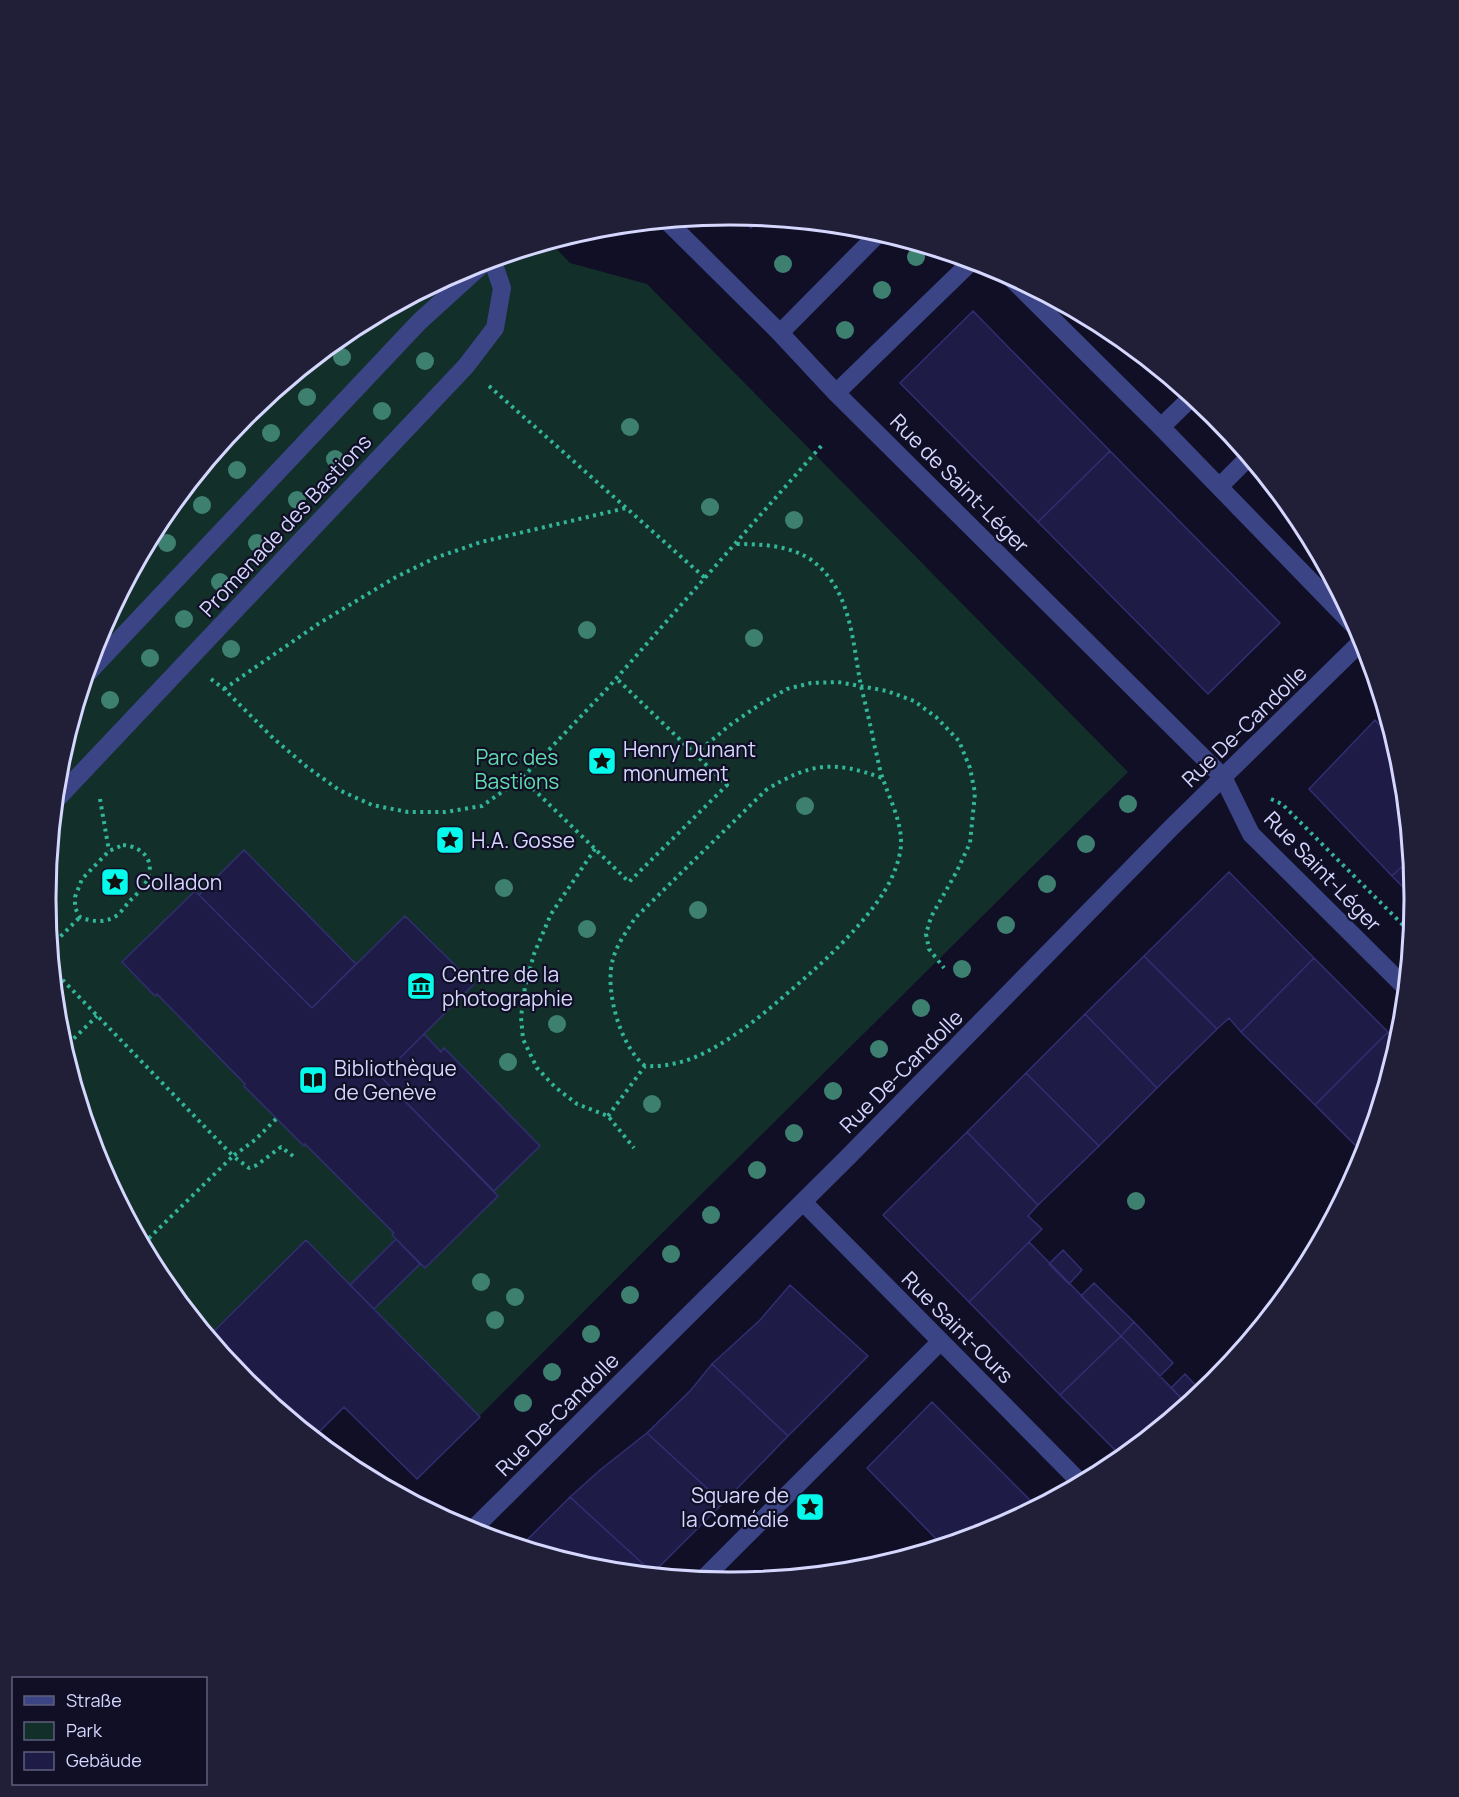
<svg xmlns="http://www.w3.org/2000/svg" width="1459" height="1797" viewBox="0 0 1459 1797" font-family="Manrope,sans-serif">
<rect width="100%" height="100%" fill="#100f26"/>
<path fill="#132f2a" d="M 549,241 L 570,263 L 647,284 L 1128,772 L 643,1252 L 417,1479 L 344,1408 L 313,1438 L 245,1382 L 160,1279 L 97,1160 L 58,1032 L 45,898 L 58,765 L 97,636 L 161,518 L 246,414 L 350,329 L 468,266 Z"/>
<path fill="#1e1c46" stroke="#312e72" stroke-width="1.5" d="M 733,214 L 762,217 L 751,228 L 740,216 L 737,219 Z
M 973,311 L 1110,451 L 1038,522 L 900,383 Z
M 1110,451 L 1280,623 L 1208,694 L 1038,522 Z
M 1375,720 L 1393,739 L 1401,765 L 1410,859 L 1392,876 L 1309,789 Z
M 244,850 L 356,964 L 312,1008 L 199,895 Z
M 1410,859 L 1414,898 L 1392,876 Z
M 1229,872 L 1314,958 L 1241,1032 L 1229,1018 L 1217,1029 L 1144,956 Z
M 195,891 L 312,1008 L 405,916 L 474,984 L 381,1077 L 498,1196 L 425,1268 L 392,1235 L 394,1233 L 305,1144 L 304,1146 L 244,1086 L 245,1084 L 157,994 L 155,996 L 122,962 Z
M 1144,956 L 1217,1029 L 1157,1088 L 1085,1014 Z
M 1314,958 L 1388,1032 L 1315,1105 L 1241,1032 Z
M 1085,1014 L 1157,1088 L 1099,1146 L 1026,1073 Z
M 1388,1032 L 1398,1042 L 1364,1154 L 1315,1105 Z
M 424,1034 L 441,1052 L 444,1048 L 540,1146 L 494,1191 L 381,1077 Z
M 1026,1073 L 1099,1146 L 1038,1205 L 967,1132 Z
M 967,1132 L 1038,1205 L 1028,1216 L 1042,1229 L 969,1302 L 883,1215 Z
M 396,1239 L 420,1264 L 374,1309 L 350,1285 Z
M 306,1240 L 480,1417 L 417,1479 L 344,1407 L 313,1438 L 245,1382 L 208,1337 Z
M 1029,1242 L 1121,1336 L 1060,1395 L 969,1302 Z
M 1063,1250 L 1082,1270 L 1069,1284 L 1049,1264 Z
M 1094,1283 L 1134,1322 L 1121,1336 L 1081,1296 Z
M 790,1285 L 868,1356 L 788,1436 L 712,1364 L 760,1320 Z
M 1134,1322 L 1173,1363 L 1160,1376 L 1121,1336 Z
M 1121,1336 L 1187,1404 L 1122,1457 L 1060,1395 Z
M 712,1364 L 788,1436 L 723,1503 L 647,1433 L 691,1390 Z
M 1185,1374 L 1202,1392 L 1187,1404 L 1171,1388 Z
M 932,1402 L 1037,1507 L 991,1531 L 943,1546 L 867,1468 Z
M 647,1433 L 723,1503 L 653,1573 L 570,1497 L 600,1470 Z
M 570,1497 L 653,1573 L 651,1575 L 596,1570 L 520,1547 Z"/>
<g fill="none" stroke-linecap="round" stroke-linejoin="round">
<path stroke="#32b599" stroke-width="4" stroke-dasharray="3 4.5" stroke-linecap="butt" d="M 489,386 L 705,578
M 211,679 L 224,689 L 273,738 L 307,767 L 339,790 L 372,805 L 408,812 L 445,812 L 482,806 L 522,778 L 606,690 L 823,444
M 224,689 L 318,624 L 396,577 L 435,558 L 481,542 L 626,508
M 695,754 L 730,725 L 762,703 L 787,689 L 811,683 L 838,682 L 887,691 L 914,701 L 936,717 L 959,741 L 970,768 L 975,793 L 970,843 L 957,871 L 931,917 L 926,934 L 929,949 L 944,968
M 522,778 L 629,882 L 727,785 L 616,678
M 100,799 L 109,851
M 1271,799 L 1282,804 L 1411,933
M 123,845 C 145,847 157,863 145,884 C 141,891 134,896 129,902 C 125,906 121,913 116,916 C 105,923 92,922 80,917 L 75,908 L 75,897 L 82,879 L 109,851 Z
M 595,849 L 551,914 L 534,954 L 525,987 L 521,1017 L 523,1039 L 537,1068 L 555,1087 L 577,1104 L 608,1116 L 634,1148
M 50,947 L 80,917
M 52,969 L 233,1156 L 142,1245
M 63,1049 L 97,1016
M 645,1066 C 620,1046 604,989 613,959 C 617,944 627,931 635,918 L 766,790 C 810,763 833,760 882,778
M 608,1116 L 645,1066 C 663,1067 682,1063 698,1056 C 736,1038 766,1012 798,984 C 828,958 859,929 882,895 C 891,882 900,861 901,845 C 902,822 890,800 883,779 C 879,769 878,758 875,748 C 871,727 866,707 861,686 C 852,641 852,589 810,559 C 788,545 760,544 735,544
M 276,1119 L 255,1140 L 233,1156 L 249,1168 L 257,1165 L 281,1147 L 293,1156"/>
<path stroke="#3b4484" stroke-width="18" d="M 666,220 L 780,333 L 836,393 L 1223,777 L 1251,834 L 1405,987
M 1009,276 L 1161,427 L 1360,632
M 780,333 L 880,232
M 836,393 L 973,260
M 1161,427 L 1192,397
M 1219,487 L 1249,457
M 85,676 L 419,322 L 486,261
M 55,801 L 466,366 L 495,328 L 502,288 L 492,259
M 803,1202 L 1081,1483
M 470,1532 L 849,1156 L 1172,827 L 1363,640
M 702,1580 L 940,1342"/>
</g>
<g fill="#3d806f">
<circle cx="916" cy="257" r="9"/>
<circle cx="783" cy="264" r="9"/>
<circle cx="882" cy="290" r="9"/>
<circle cx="845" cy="330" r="9"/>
<circle cx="342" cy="357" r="9"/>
<circle cx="425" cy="361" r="9"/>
<circle cx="307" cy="397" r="9"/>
<circle cx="382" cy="411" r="9"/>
<circle cx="630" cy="427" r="9"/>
<circle cx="271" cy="433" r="9"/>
<circle cx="335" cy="459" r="9"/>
<circle cx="237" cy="470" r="9"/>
<circle cx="297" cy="500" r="9"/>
<circle cx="202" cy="505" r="9"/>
<circle cx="710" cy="507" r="9"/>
<circle cx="794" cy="520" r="9"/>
<circle cx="167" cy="543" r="9"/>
<circle cx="257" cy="543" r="9"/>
<circle cx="220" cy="582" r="9"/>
<circle cx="184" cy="619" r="9"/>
<circle cx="587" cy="630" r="9"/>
<circle cx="754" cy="638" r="9"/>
<circle cx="231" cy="649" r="9"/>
<circle cx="150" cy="658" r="9"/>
<circle cx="110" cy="700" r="9"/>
<circle cx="1128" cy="804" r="9"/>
<circle cx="805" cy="806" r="9"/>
<circle cx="1086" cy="844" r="9"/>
<circle cx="1047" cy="884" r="9"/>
<circle cx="504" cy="888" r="9"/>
<circle cx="698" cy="910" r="9"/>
<circle cx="1006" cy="925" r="9"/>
<circle cx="587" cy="929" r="9"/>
<circle cx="962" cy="969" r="9"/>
<circle cx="921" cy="1008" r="9"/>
<circle cx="557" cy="1024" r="9"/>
<circle cx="879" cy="1049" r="9"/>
<circle cx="508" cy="1062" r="9"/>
<circle cx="833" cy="1091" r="9"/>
<circle cx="652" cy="1104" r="9"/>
<circle cx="794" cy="1133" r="9"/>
<circle cx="757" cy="1170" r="9"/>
<circle cx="1136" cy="1201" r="9"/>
<circle cx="711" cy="1215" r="9"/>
<circle cx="671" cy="1254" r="9"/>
<circle cx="481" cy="1282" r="9"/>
<circle cx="630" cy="1295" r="9"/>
<circle cx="515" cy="1297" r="9"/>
<circle cx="495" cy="1320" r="9"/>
<circle cx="591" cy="1334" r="9"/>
<circle cx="552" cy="1372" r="9"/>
<circle cx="523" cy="1403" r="9"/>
</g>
<defs>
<g id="sight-square" transform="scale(1.5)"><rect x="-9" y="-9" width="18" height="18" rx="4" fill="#05faec" stroke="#100f26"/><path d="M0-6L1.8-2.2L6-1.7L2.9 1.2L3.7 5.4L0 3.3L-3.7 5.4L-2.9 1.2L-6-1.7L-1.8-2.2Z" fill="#111"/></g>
<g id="museum-square" transform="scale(1.5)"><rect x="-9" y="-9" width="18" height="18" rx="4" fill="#05faec" stroke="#100f26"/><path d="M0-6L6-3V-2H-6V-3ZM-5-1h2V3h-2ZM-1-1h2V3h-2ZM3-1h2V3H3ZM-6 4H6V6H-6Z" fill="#111"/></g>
<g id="library-square" transform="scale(1.5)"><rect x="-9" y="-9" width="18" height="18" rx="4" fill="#05faec" stroke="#100f26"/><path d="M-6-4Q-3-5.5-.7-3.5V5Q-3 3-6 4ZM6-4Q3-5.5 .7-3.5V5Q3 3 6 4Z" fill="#111"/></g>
</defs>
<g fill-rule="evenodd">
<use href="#sight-square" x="602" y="761"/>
<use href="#sight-square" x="450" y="840"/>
<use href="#sight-square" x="115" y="882"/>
<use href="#museum-square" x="421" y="986"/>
<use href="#library-square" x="313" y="1080"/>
<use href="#sight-square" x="810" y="1507"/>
</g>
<g text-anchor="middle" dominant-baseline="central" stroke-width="4.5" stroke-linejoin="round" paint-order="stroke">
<g font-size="21" fill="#d5d7fe" stroke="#100f26">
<text transform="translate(960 483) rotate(45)">Rue de Saint-Léger</text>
<text transform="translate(285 525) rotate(-47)">Promenade des Bastions</text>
<text transform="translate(1244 726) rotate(-44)">Rue De-Candolle</text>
<text transform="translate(1323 871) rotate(46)">Rue Saint-Léger</text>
<text transform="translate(901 1071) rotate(-45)">Rue De-Candolle</text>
<text transform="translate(958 1327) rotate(45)">Rue Saint-Ours</text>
<text transform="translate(557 1414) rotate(-45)">Rue De-Candolle</text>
</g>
<g font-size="21" fill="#d5d7fe" stroke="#100f26" text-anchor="start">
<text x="623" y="749">Henry Dunant<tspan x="623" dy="24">monument</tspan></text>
<text x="471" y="840">H.A. Gosse</text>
<text x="136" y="882">Colladon</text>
<text x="442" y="974">Centre de la<tspan x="442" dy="24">photographie</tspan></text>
<text x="334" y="1068">Bibliothèque<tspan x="334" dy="24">de Genève</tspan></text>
<text x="789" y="1495" text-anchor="end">Square de<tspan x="789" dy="24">la Comédie</tspan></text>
</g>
<g font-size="21" fill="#62ddab" stroke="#100f26">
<text x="517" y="757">Parc des<tspan x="517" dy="24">Bastions</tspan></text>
</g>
</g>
<path d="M0 0H1459V1797H0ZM729 225H731A673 673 0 0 1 1404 898V899A673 673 0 0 1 731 1572H729A673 673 0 0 1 56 899V898A673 673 0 0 1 729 225Z" fill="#201f37" fill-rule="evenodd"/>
<path fill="none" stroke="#d5d7fe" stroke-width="3" d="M729 225H731A673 673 0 0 1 1404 898V899A673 673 0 0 1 731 1572H729A673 673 0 0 1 56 899V898A673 673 0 0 1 729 225Z"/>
<rect x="12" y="1677" width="195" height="108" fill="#100f26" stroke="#5f5f7c" stroke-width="1.5"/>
<rect x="24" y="1696" width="30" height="9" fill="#3b4484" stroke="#5f5f7c" stroke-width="1.5"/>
<text x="66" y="1707" font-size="18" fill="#d5d7fe">Straße</text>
<rect x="24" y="1722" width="30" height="18" fill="#132f2a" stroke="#5f5f7c" stroke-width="1.5"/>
<text x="66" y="1737" font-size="18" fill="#d5d7fe">Park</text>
<rect x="24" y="1752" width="30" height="18" fill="#1e1c46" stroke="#5f5f7c" stroke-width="1.5"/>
<text x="66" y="1767" font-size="18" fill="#d5d7fe">Gebäude</text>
</svg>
